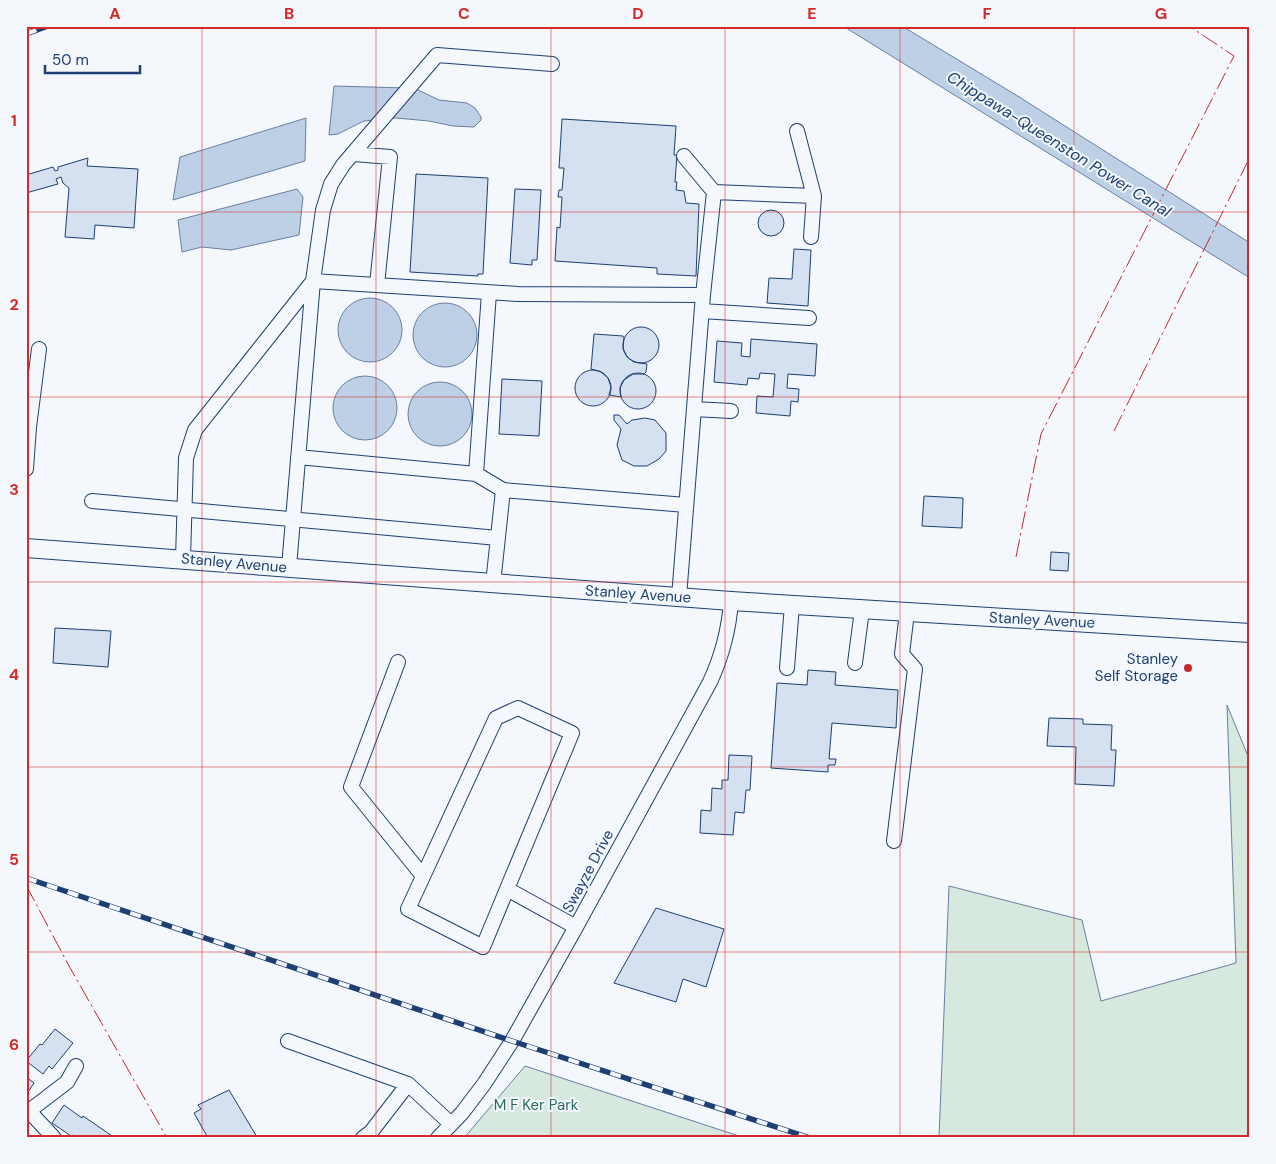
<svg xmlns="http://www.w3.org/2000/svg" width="1276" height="1164" viewBox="0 0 1276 1164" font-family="'DM Sans',sans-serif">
<rect width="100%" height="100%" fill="#f4f7fb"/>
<path fill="#d7e8df" stroke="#687fa3" d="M 1227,705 L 1250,761 L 1250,1138 L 939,1138 L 949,886 L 1082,920 L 1101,1001 L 1236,963 Z
M 525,1066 L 745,1138 L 464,1138 Z"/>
<path fill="#bed0e5" stroke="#687fa3" d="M 843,26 L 902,26 L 1016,95 L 1250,243 L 1250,278 Z
M 334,86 L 407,88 L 412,87 L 439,100 L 467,103 L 475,108 L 481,117 L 481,120 L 474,127 L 453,126 L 429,121 L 396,118 L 364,121 L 338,134 L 329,135 Z
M 306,118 L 305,161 L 173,200 L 180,157 Z
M 297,189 L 303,197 L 299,235 L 231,250 L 202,247 L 182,252 L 178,220 Z
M338 330a32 32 0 1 1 64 0a32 32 0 1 1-64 0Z
M413 335a32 32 0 1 1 64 0a32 32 0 1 1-64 0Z
M333 408a32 32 0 1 1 64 0a32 32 0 1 1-64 0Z
M408 414a32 32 0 1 1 64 0a32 32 0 1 1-64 0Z"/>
<path fill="#d5e0f0" stroke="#1d3f73" d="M 562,119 L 676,126 L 674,155 L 677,155 L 675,182 L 677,182 L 676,190 L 684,191 L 686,203 L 699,204 L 696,276 L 657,274 L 657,268 L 555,261 L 557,227 L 560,228 L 562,197 L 558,197 L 559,190 L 562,190 L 564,168 L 559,168 Z
M 88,158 L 87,166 L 138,169 L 134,228 L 95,225 L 94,239 L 65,237 L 69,188 L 63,183 L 61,177 L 56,179 L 58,184 L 26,193 L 26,175 L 53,167 L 55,171 L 58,170 L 58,167 Z
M 416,174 L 488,178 L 483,274 L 478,274 L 478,276 L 410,272 Z
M 515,189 L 541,190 L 537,260 L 532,260 L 532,265 L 510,263 Z
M758 223a13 13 0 1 1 26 0a13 13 0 1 1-26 0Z
M 794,249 L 811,250 L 808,306 L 767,303 L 769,278 L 792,279 Z
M623 345a18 18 0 1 1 36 0a18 18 0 1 1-36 0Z
M 594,334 L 623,336 L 624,338 L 623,349 L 627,357 L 634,362 L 647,364 L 646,372 L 644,374 L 633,374 L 624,380 L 620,388 L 621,397 L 609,395 L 611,387 L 608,378 L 601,372 L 591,369 Z
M 751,339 L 817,344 L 815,376 L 788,374 L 787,388 L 799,389 L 798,402 L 791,401 L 790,416 L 756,413 L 757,396 L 773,397 L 775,374 L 760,373 L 759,379 L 748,378 L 747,385 L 714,382 L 717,341 L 742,343 L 741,356 L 750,357 Z
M575 388a18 18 0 1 1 36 0a18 18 0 1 1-36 0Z
M620 391a18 18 0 1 1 36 0a18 18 0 1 1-36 0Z
M 502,379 L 542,381 L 539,436 L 499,434 Z
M 614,415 L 619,415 L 627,424 L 632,420 L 645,418 L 655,420 L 666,433 L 666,451 L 659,459 L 647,466 L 634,466 L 622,460 L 617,445 L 621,429 L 614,420 Z
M 924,496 L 963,498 L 962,528 L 922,526 Z
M 1051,552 L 1069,553 L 1068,571 L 1050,570 Z
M 55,628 L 111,631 L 108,667 L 53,663 Z
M 808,670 L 836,672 L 835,685 L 898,690 L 896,728 L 832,723 L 829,759 L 836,759 L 835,765 L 828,765 L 828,772 L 771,768 L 777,683 L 807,685 Z
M 1049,718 L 1083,719 L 1083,724 L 1112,725 L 1111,750 L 1116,750 L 1114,786 L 1075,784 L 1076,747 L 1047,746 Z
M 729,755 L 752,756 L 750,790 L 746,790 L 744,813 L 735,812 L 733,835 L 700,833 L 701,810 L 711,811 L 712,788 L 722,789 L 722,780 L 728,780 Z
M 656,908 L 724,929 L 706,987 L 683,979 L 676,1002 L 614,983 Z
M 55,1029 L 73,1043 L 52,1069 L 49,1066 L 43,1074 L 26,1061 L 40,1044 L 42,1045 Z
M 26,1077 L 34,1083 L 26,1095 Z
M 229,1090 L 257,1137 L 256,1138 L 208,1138 L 194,1113 L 201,1109 L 198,1105 Z
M 64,1105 L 82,1118 L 83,1116 L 115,1138 L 77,1138 L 72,1135 L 71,1136 L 52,1123 Z"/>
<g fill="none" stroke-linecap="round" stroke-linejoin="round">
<g stroke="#1d3f73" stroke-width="16">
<path id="minor" d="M 797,131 L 814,196 L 811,237
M 354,154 L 390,157 L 377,285
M 684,156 L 714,192 L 703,295
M 714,192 L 814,196
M 489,293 L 476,474 L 503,490
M 702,311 L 809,318
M 694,409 L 731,411
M 298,457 L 476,474
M 26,469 L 29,427 L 39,349
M 92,501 L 498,538
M 183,559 L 186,458 L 195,430 L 313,281 L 518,294 L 703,295 L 679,597
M 289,567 L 313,281 L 323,210 L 331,184 L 343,165 L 437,55 L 552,64
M 493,584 L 503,490 L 686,505
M 398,662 L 351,787 L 423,876
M 855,663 L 862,610
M 787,668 L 792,605
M 894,841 L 915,669 L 902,654 L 907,612
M 507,889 L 483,947 L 408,909 L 496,718 L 518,708 L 572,733 L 507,889 L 576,927
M 288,1041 L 408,1084 L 371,1132 L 363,1138
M 408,1084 L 451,1124
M 54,1138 L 29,1111 L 67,1082 L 76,1066
M 438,1138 L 462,1113 L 484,1084 L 512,1041 L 576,927 L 710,682 C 722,656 729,630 731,601"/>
</g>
<g stroke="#1d3f73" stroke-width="20">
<path id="major" d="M 26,548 L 731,601 L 1250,633"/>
</g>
<use href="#minor" stroke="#f4f7fb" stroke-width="14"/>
<use href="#major" stroke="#f4f7fb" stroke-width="18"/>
<g stroke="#1d3f73" stroke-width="5.5">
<path id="rail" d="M 26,34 L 48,26
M 26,878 L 512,1041 L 810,1138"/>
</g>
<use href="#rail" stroke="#f4f7fb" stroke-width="4" stroke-dasharray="11" stroke-linecap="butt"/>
<path stroke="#c62828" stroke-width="1" stroke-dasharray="18 4 2.5 4" stroke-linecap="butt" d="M 1114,431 L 1250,157
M 1016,557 L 1041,434 L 1234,56 L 1189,26
M 26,885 L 69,966 L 167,1138"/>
</g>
<path fill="none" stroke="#d62828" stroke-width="1" stroke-opacity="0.55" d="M 202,26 L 202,1138M 376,26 L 376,1138M 551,26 L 551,1138M 725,26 L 725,1138M 900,26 L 900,1138M 1074,26 L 1074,1138M 26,212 L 1250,212M 26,397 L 1250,397M 26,582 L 1250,582M 26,767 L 1250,767M 26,952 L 1250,952"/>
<circle fill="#c62828" stroke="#f4f7fb" stroke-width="2" cx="1188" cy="668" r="5"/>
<g text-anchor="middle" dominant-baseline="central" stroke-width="4" stroke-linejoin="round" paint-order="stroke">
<g font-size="15" fill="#1d3f73" stroke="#f4f7fb">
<text transform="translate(234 563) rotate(5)">Stanley Avenue</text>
<text transform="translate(638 594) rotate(4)">Stanley Avenue</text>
<text transform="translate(1042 620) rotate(3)">Stanley Avenue</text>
<text transform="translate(588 871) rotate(-62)">Swayze Drive</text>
</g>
<g font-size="15" fill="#1d3f73" stroke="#f4f7fb" text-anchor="end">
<text x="1178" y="659">Stanley<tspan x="1178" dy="17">Self Storage</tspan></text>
</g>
<g font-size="15" fill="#2c6c60" stroke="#f4f7fb">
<text x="536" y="1105">M F Ker Park</text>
</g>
<g font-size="16" font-style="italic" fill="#1d3f73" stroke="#f4f7fb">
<text transform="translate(1059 144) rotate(32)">Chippawa-Queenston Power Canal</text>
</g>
</g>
<rect width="1276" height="1164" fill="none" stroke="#f4f7fb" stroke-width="55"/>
<path d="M45 65v8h95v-8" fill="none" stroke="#1d3f73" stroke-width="2.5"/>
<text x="52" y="65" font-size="15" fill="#1d3f73" stroke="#f4f7fb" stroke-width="4" paint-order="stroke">50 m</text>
<rect x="28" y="28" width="1220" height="1108" fill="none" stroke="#d62828" stroke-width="2"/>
<g font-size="16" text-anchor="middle" font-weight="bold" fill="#d62828">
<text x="115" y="19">A</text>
<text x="289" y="19">B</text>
<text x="464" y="19">C</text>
<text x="638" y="19">D</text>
<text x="812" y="19">E</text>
<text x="987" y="19">F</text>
<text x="1161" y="19">G</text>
<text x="14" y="126">1</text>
<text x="14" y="310">2</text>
<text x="14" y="495">3</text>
<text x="14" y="680">4</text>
<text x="14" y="865">5</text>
<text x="14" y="1050">6</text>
</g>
</svg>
